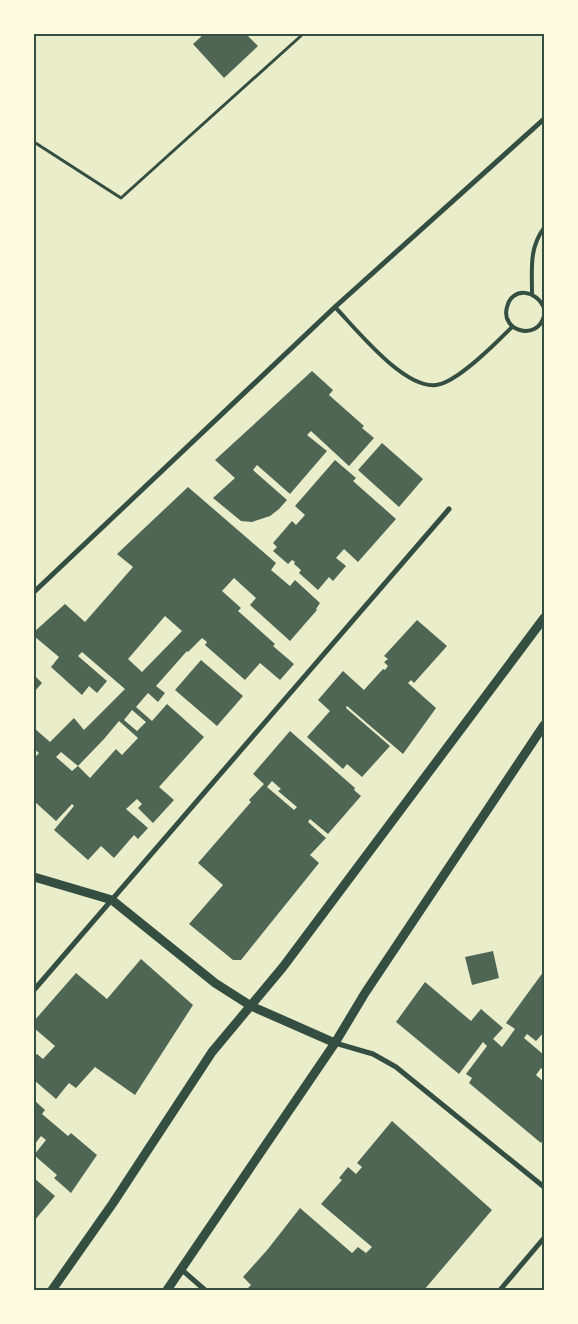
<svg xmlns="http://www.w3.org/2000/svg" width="578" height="1324" viewBox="0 0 578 1324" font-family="'Open Sans',sans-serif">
<rect width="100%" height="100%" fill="#e9edc9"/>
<path fill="#4f6655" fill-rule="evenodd" d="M 204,34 L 246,34 L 258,46 L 224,78 L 193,44 Z
M 312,371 L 333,390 L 329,395 L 364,426 L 362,428 L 374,438 L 349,466 L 311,431 L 307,435 L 327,451 L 290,494 L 257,465 L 253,470 L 287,500 L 279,509 L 270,516 L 252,522 L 241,521 L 213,498 L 235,478 L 215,460 Z
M 382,443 L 423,479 L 399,507 L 358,470 Z
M 335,460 L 356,478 L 353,481 L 396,519 L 358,562 L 344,549 L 336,558 L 346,566 L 333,581 L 329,577 L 318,590 L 299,573 L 301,570 L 294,564 L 295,562 L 292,560 L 288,564 L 273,551 L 277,547 L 273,543 L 292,521 L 296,525 L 305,515 L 295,506 Z
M 188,487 L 276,563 L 271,570 L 290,586 L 295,580 L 320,603 L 316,609 L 317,610 L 290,641 L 250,605 L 256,598 L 234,578 L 222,591 L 241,608 L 238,611 L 275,644 L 273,646 L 294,664 L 280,680 L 260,663 L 245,680 L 205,645 L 207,642 L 202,638 L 188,652 L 187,651 L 156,686 L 165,693 L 158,702 L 148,693 L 136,707 L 152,721 L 167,704 L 204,737 L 159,787 L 174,800 L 153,823 L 138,808 L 142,804 L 137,799 L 126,809 L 148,828 L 138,839 L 134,835 L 114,858 L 101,846 L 88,860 L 54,830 L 74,806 L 72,804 L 56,821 L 34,801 L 34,758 L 39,753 L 34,749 L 34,728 L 50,742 L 74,718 L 84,730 L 125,689 L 82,652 L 78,656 L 107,681 L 97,693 L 89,686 L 82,695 L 51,667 L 59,657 L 34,636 L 34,632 L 65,604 L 85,622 L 133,567 L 117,554 ZM 165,616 L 182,631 L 142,672 L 128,659 ZM 132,710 L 146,722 L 137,731 L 124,720 ZM 119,721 L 138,738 L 122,755 L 116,749 L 90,778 L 78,766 L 72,771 L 56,757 L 61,752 L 78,766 L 104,739 Z
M 417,620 L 447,646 L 414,683 L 411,680 L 408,683 L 436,708 L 403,754 L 347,706 L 346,708 L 390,746 L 362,777 L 347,764 L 343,769 L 307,737 L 330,711 L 318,700 L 343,671 L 364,690 L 383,669 L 385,670 L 388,666 L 384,662 L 388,659 L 384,656 Z
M 201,660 L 243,696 L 217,726 L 175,690 Z
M 34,675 L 42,683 L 34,692 Z
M 290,731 L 355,788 L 354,790 L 361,796 L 328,834 L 310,819 L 308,822 L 326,838 L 310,855 L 319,863 L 241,960 L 233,960 L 189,924 L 223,885 L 198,863 L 251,802 L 249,800 L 264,784 L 253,774 ZM 272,781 L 281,789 L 278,791 L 297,807 L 294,810 L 267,787 Z
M 493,951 L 499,978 L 472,985 L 465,957 Z
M 141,959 L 193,1005 L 135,1095 L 95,1067 L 76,1088 L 69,1083 L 56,1099 L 34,1080 L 34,1057 L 37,1054 L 43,1059 L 55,1046 L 34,1028 L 34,1021 L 76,973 L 107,999 Z
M 544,971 L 544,1032 L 536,1041 L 527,1034 L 524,1038 L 544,1055 L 544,1071 L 541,1068 L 536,1075 L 544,1082 L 544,1139 L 541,1143 L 469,1083 L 472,1078 L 466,1074 L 487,1046 L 483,1042 L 459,1074 L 396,1022 L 425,982 L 471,1021 L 481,1009 L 503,1028 L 493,1039 L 502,1047 L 515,1029 L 506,1023 Z
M 34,1100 L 45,1110 L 42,1114 L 68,1136 L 71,1133 L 97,1155 L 71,1193 L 54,1178 L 57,1175 L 34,1155 L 46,1140 L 41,1136 L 34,1145 Z
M 392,1121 L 492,1210 L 424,1290 L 251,1290 L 248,1288 L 251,1285 L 243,1277 L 268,1249 L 300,1208 L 352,1253 L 358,1247 L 366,1253 L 372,1247 L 321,1204 L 342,1180 L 339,1178 L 348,1167 L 356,1174 L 362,1167 L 357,1163 Z
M 34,1178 L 55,1196 L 34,1221 Z"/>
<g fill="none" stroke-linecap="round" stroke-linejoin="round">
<path stroke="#344e41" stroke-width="3" d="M 34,142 L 121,198 L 303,34"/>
<path stroke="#344e41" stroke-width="4" d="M 532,293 C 532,269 529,248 544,228
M 335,307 C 357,330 404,389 436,385 C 457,383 497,342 512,327
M 544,308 C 537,290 512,286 507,307 C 500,332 538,341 544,316"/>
<path stroke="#344e41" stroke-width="5" d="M 34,592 L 335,307 L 544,119
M 34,990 L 449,509
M 335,1043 L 373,1054 L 396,1067 L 544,1187
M 181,1269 L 205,1290
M 500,1290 L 544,1238"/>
<path stroke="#344e41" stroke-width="9" d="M 34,877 L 112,900 L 215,983 L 251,1006 L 335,1043
M 52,1290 L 113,1203 L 212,1052 L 283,967 L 544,618
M 167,1290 L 335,1043 L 365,993 L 544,725"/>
</g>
<rect width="578" height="1324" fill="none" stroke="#fefae0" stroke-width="70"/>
<rect x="35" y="35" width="508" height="1254" fill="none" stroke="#344e41" stroke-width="2"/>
</svg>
